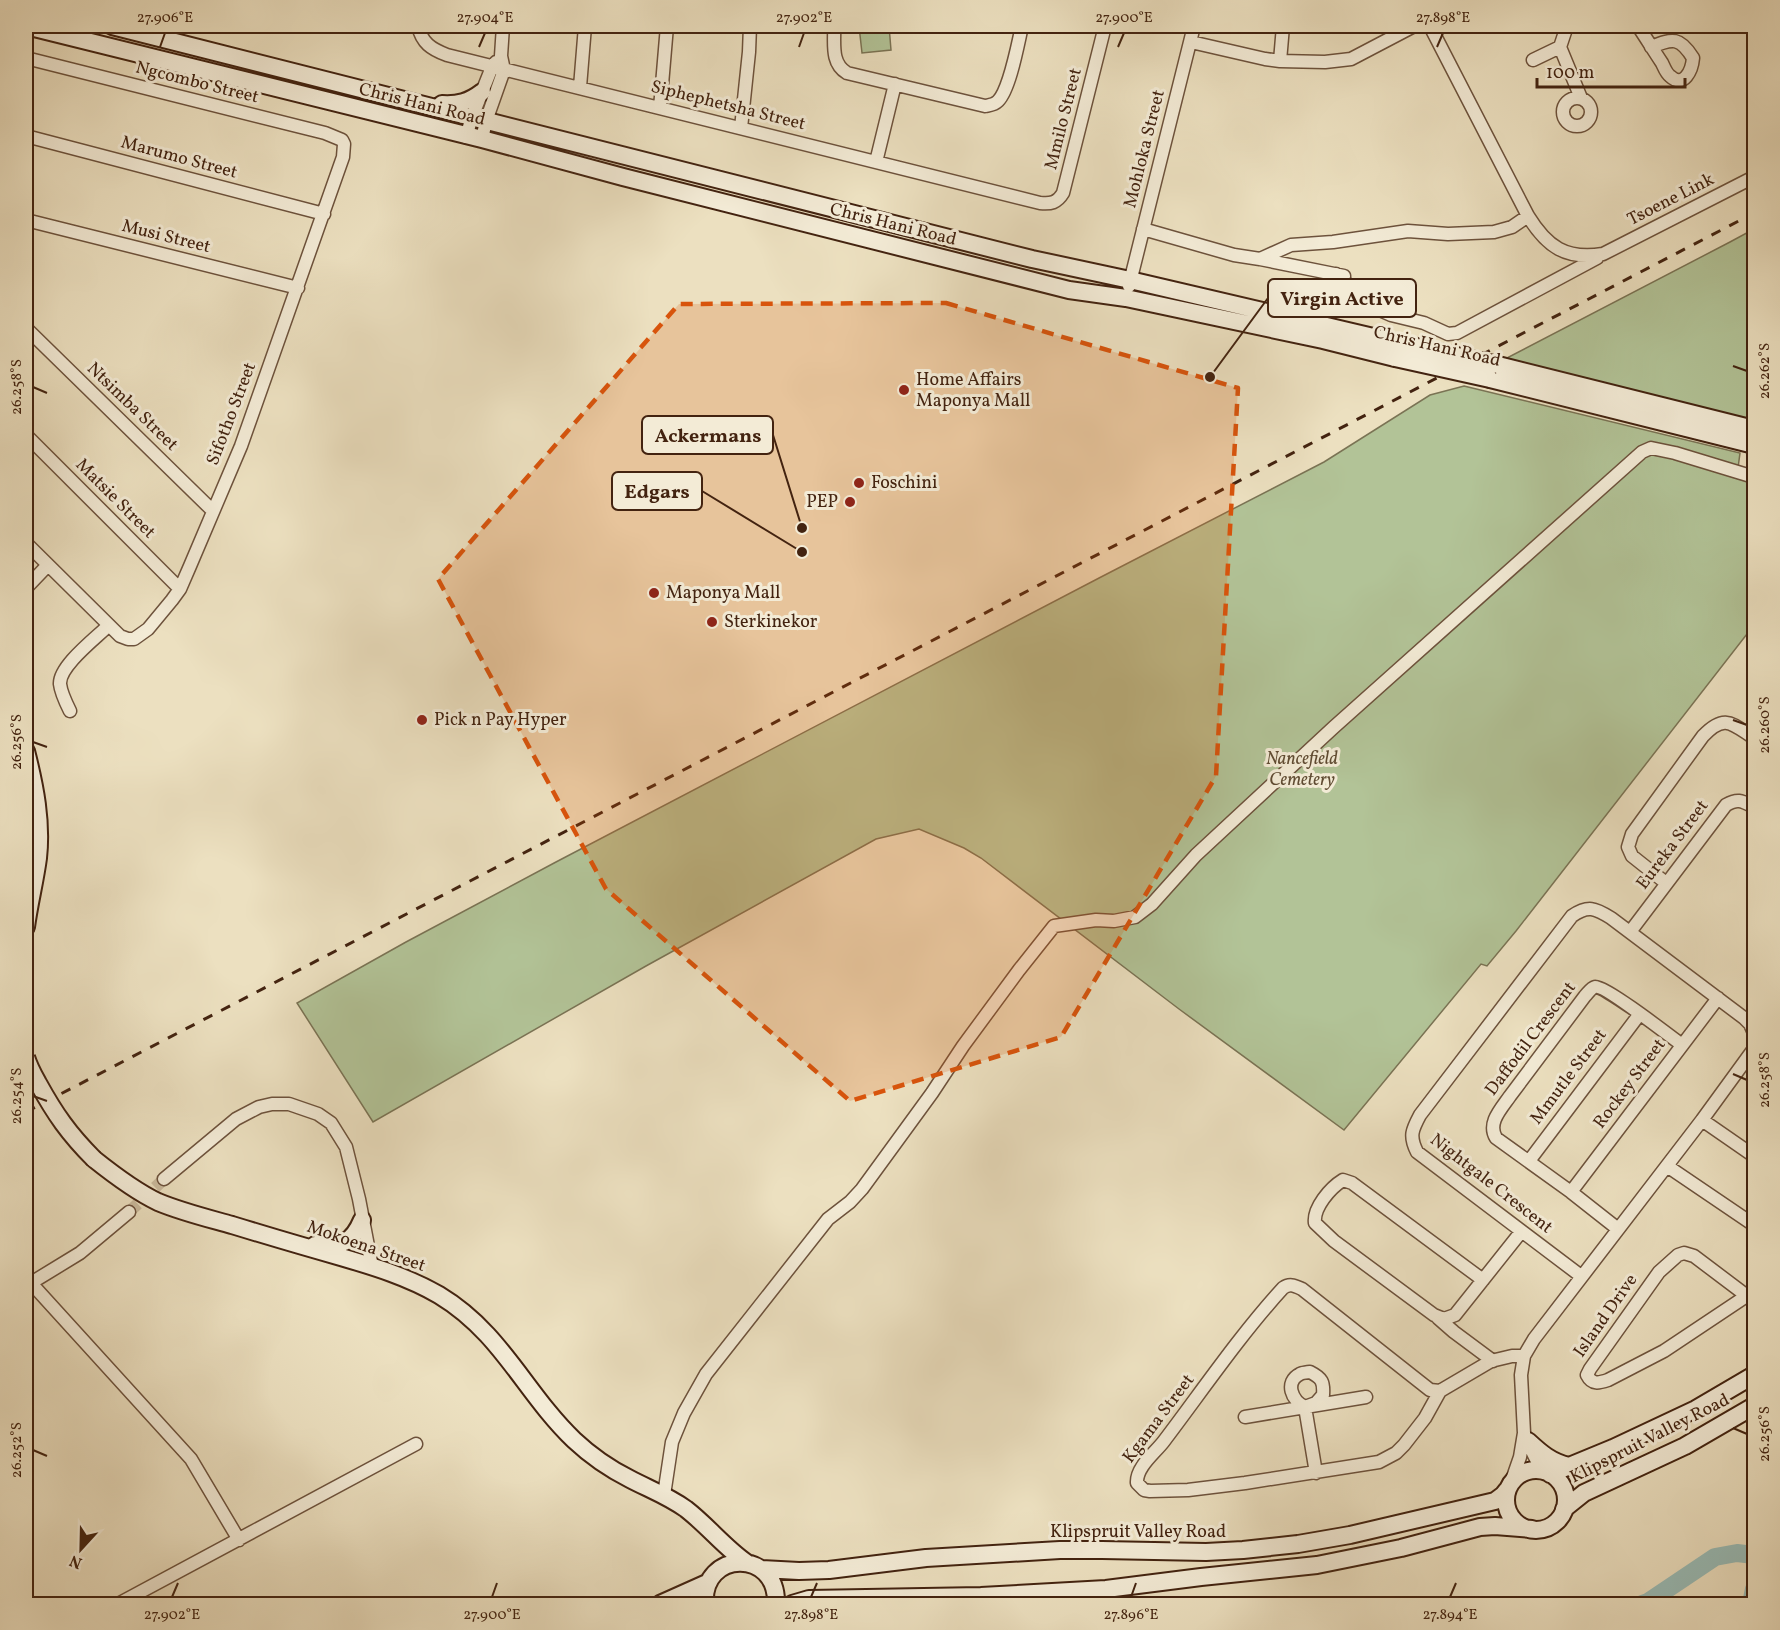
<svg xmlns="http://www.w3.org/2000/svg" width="1780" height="1630" viewBox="0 0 1780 1630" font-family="Vollkorn,serif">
<rect width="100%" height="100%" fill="#ece0c0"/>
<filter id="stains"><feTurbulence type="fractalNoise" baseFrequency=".00333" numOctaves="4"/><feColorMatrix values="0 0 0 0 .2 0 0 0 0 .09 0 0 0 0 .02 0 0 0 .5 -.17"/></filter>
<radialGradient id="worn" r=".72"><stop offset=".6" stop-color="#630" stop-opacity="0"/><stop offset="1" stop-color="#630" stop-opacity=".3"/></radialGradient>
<path fill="#b2c397" stroke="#7a7354" stroke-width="1.5" d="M 859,26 L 889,26 L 891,50 L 862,53 Z
M 1754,229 L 1754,422 L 1503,360 L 1730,242 Z
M 1464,386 L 1740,453 L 1738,468 L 1754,472 L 1754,625 L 1516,931 L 1487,966 L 1481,964 L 1344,1130 L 1179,1009 L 981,858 L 964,848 L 919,829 L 876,839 L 646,966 L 373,1122 L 297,1003 L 406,942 L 556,862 L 1101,577 L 1324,462 L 1430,395 Z"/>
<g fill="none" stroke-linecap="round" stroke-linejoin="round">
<path stroke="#99bcb7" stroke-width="18" d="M 1642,1604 L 1648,1602 L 1715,1557 L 1737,1553 L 1754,1555
M 1751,1604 L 1754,1589"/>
<path stroke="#caba9d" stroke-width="12" stroke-dasharray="12 6" stroke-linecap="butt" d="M 129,1212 L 164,1179"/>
<g stroke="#6d523c" stroke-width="15">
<path id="street" d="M 418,26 C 422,43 431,49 447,55 L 1040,203 C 1051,204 1057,203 1063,193 L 1105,26
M 834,26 C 835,42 830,63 847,73 L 985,106 C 990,105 994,105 998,101 C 1010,89 1018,43 1022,26
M 1430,26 L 1528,216 C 1547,247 1566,260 1603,254 L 1754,177
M 1567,26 L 1560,47 L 1581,98
M 1638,26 C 1646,38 1654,51 1662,63 C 1664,67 1666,73 1670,76 C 1684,89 1692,70 1693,58 C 1680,37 1673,38 1651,47
M 1191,42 L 1265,59 L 1280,61 L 1325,62 L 1351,59 L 1414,26
M 26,58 L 325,133 L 342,140 L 344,144 L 343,157 L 241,446 L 190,566 L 180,589 L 172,600 L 148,629 L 134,639 L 128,639 L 120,636 L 26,543
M 1533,60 L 1560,47
M 1280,61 L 1283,26
M 580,87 L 585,26
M1563 112a14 14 0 1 1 28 0a14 14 0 1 1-28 0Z
M 660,108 L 667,26
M 741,128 L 749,52 L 750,26
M 26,136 L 324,214
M 466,137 L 472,117 L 492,67 L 496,62
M 482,139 L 486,121 L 504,70 L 501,56 L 503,26
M 876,162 L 895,84
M 26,220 L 298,288
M 1143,229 L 1234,255 L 1260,259 L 1344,276
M 1260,259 L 1291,245 L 1333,242 L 1408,231 L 1448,234 L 1494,232 L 1512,227 L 1528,216
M 1336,274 L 1375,308 L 1391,315 L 1424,323 L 1448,334 L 1457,333 L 1597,258
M 1129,286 L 1194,26
M 26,328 L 213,511
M 26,435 L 180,589
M 26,588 L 48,565
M 70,711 C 66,703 61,693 60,684 C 59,666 96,638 108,626
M 1666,883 L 1632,856 L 1628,847 L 1632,834 L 1703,736 C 1725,713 1732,724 1754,738
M 1630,932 L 1726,805 C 1738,798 1742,801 1754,807
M 1702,1120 L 1754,1156
M 1529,1161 L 1639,1015
M 1667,1166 L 1754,1225
M 164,1179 L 236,1119 L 259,1107 L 272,1104 L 289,1104 L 318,1114 L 331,1123 L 346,1147 L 359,1199 L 372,1267
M 1571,1192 L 1718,998
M 1618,1229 L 1571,1192 L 1496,1138 C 1487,1123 1501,1109 1510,1096 L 1585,996 C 1588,993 1591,988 1595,987 C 1604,985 1670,1036 1682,1045
M 1581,1276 L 1417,1152 C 1409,1136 1412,1130 1420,1115 L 1572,916 C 1588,905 1595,908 1611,918 L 1744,1018 L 1750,1024 L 1754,1033
M 1483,1280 L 1352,1183 L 1343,1180 C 1330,1188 1313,1208 1315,1223 L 1334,1241 L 1434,1315 L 1444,1319 L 1455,1315 L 1521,1232
M 31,1283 L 191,1459 L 239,1540
M 26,1286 L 80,1253 L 129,1212
M 1747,1296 L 1694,1256 L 1684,1253 L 1678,1255 L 1659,1272 L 1590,1369 L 1587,1375 C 1592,1385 1599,1383 1608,1380 L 1664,1351 L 1754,1291
M 1438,1318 L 1454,1332 L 1493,1361
M 1310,1372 C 1322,1378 1324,1382 1323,1395 L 1316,1403 L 1305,1407 C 1292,1401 1284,1382 1300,1374 C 1300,1373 1310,1372 1310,1372 Z
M 1440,1391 L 1430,1390 L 1302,1289 C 1295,1286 1290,1283 1283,1288 C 1240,1335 1202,1391 1164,1441 C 1155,1453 1136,1467 1137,1483 L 1144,1490 L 1150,1491 L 1188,1490 L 1245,1483 L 1379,1462 L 1396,1453 L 1404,1445 L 1425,1418 L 1440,1391 L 1491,1361 L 1512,1356 L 1524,1356
M 1305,1407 L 1316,1473
M 1245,1417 L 1366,1397
M 1529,1445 L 1542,1471
M 1511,1483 L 1520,1457 L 1524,1433 L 1521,1375 L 1524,1356 L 1534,1339 L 1702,1120 L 1753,1050 L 1754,1045
M 664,1495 L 672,1442 L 684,1413 L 706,1374 L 828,1219 L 850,1202 L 862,1189 L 932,1093 L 963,1046 L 1019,970 L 1054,926 L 1096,920 L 1114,921 L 1135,917 L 1152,904 L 1196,855 L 1334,727 L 1642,452 L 1651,448 L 1675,453 L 1754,477
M 118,1604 L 416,1444"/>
</g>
<g stroke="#432310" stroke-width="20">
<path id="secondary" d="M 26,26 L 482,139 L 623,177 L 1069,290 L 1126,298 L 1323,340 L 1395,358
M 112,26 L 1032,259 L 1130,280 L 1399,343
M 442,104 C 458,105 469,102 482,92
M 1498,365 L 1754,429
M 1490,379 L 1754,445
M 26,751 C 35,786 42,822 38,858 C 35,881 29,904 26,927
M 26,812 L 27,849
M 94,1159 C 114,1175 135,1191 158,1202 C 182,1212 207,1218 232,1225 C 268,1236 305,1247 341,1257 C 375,1267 408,1277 439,1295 C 502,1333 524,1392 574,1440 C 591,1456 610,1469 630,1479 C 649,1489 668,1496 686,1509 C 708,1526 725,1548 747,1563
M 315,1245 C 340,1245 351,1246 362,1220
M 1528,1441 C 1541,1453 1551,1462 1569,1466
M1506 1500a30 30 0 1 1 60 0a30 30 0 1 1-60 0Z
M 1550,1474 L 1613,1448 L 1696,1409 L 1754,1375
M 1564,1509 L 1584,1493 L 1685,1446 L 1754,1406
M 761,1569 L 799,1571 L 829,1570 L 926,1558 L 1060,1550 L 1102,1550 L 1206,1552 L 1243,1550 L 1298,1544 L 1350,1535 L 1495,1501 L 1503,1495 L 1507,1490
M 660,1604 L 707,1583
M 705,1604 C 701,1550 778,1548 776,1604
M 792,1604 L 809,1599 L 981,1596 L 1106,1589 L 1201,1577 L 1317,1565 L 1401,1548 L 1480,1527 L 1495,1526 L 1532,1529"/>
</g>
<use href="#street" stroke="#f3ebd6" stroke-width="12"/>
<use href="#secondary" stroke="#f3ebd6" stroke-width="16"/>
<path stroke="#432310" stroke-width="3" stroke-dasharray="10 10" stroke-linecap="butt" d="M 26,1112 L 1754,213"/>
<g stroke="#432310" stroke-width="20" stroke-linecap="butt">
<path id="secondary-bridge" d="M 1399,343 L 1498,365
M 1395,358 L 1490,379
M 26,1057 C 29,1067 33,1074 38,1083 C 55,1114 69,1134 94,1159"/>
</g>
<use href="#secondary-bridge" stroke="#f3ebd6" stroke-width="16"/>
</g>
<path fill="#d8540c" fill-opacity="0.2" stroke="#d8540c" stroke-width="4.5" stroke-dasharray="12 8" stroke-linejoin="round" d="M 946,303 L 1238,388 L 1216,776 L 1061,1037 L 850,1101 L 606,889 L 438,579 L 679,304 Z"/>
<path fill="none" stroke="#432310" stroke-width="2" d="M 160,47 L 165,33M 479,47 L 485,33M 799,47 L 804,33M 1118,47 L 1124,33M 1437,47 L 1443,33M 1733,366 L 1747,371M 33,387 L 47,393M 1733,720 L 1747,725M 33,742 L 47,747M 1733,1074 L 1747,1080M 33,1096 L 47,1101M 1733,1428 L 1747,1434M 33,1450 L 47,1456M 172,1597 L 178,1583M 492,1597 L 497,1583M 811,1597 L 817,1583M 1131,1597 L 1136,1583M 1450,1597 L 1456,1583"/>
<g fill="#8f2418" stroke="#f3ebd6" stroke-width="2">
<circle cx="904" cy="390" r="6"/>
<circle cx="859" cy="483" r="6"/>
<circle cx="850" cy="502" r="6"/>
<circle cx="654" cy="593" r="6"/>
<circle cx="712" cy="622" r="6"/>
<circle cx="422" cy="720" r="6"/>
</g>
<g text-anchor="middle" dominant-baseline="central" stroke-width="6" stroke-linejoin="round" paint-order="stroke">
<g font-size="18" fill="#432310" stroke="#f3ebd6">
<text transform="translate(197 83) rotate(14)">Ngcombo Street</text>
<text transform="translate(422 105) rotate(14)">Chris Hani Road</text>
<text transform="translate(728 106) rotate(14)">Siphephetsha Street</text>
<text transform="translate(1064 119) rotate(-76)">Mmilo Street</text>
<text transform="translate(1145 149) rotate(-76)">Mohloka Street</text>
<text transform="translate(179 158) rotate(15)">Marumo Street</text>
<text transform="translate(1671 200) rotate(-27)">Tsoene Link</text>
<text transform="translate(893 225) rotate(14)">Chris Hani Road</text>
<text transform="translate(166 237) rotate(14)">Musi Street</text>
<text transform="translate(1437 347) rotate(13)">Chris Hani Road</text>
<text transform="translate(132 407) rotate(44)">Ntsimba Street</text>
<text transform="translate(232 414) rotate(-69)">Sifotho Street</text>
<text transform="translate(115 499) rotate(45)">Matsie Street</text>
<text transform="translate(1673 845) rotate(-53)">Eureka Street</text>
<text transform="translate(1531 1039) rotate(-53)">Daffodil Crescent</text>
<text transform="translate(1569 1077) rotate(-53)">Mmutle Street</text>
<text transform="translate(1630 1084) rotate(-53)">Rockey Street</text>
<text transform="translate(1491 1184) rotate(38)">Nightgale Crescent</text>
<text transform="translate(366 1247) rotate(19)">Mokoena Street</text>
<text transform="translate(1606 1316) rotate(-55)">Island Drive</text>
<text transform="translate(1159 1419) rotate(-53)">Kgama Street</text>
<text transform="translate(1650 1439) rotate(-27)">Klipspruit Valley Road</text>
<text x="1138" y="1532">Klipspruit Valley Road</text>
</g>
<g font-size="18" fill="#432310" stroke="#f3ebd6" text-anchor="start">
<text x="916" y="380">Home Affairs<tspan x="916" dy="21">Maponya Mall</tspan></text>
<text x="871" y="483">Foschini</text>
<text x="838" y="502" text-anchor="end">PEP</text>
<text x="666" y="593">Maponya Mall</text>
<text x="724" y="622">Sterkinekor</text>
<text x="434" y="720">Pick n Pay Hyper</text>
</g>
<g font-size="18" font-style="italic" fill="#5f4b32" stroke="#f3ebd6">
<text x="1302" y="759">Nancefield<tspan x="1302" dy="21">Cemetery</tspan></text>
</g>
</g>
<path fill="none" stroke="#432310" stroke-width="2" d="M1210 377L1268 298M802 528L773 435M802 552L702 491"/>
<g fill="#432310" stroke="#f3ebd6" stroke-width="2">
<circle cx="1210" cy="377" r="6"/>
<circle cx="802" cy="528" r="6"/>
<circle cx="802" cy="552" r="6"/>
</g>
<g fill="#f3ebd6" stroke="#432310" stroke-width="2">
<rect x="1268" y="279" width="148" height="38" rx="6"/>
<rect x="642" y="416" width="131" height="38" rx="6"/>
<rect x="612" y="472" width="90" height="38" rx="6"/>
</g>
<g font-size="20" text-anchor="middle" font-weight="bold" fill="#432310">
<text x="1342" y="305">Virgin Active</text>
<text x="708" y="442">Ackermans</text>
<text x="657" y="498">Edgars</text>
</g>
<rect width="1780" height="1630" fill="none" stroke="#ece0c0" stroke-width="66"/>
<g transform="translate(81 1549) rotate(202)" stroke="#f3ebd6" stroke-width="4.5" paint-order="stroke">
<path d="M0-4.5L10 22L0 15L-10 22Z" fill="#432310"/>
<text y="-9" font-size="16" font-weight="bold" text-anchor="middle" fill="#432310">N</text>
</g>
<path d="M1537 78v9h148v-9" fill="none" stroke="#432310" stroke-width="3"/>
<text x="1546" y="78" font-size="18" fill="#432310" stroke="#f3ebd6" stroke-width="4.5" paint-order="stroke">100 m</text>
<rect x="33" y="33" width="1714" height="1564" fill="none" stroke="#432310" stroke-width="2"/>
<g font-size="15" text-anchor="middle" fill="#432310">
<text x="165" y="22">27.906°E</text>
<text x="485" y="22">27.904°E</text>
<text x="804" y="22">27.902°E</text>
<text x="1124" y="22">27.900°E</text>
<text x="1443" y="22">27.898°E</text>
<text transform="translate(1764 371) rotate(-90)" y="5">26.262°S</text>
<text transform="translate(16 387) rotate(-90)" y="5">26.258°S</text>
<text transform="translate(1764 725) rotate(-90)" y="5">26.260°S</text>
<text transform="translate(16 742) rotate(-90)" y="5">26.256°S</text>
<text transform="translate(1764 1080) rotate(-90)" y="5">26.258°S</text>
<text transform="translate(16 1096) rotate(-90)" y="5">26.254°S</text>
<text transform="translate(1764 1434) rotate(-90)" y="5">26.256°S</text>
<text transform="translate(16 1450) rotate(-90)" y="5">26.252°S</text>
<text x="172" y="1619">27.902°E</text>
<text x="492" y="1619">27.900°E</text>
<text x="811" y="1619">27.898°E</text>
<text x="1131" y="1619">27.896°E</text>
<text x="1450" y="1619">27.894°E</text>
</g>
<rect width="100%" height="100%" filter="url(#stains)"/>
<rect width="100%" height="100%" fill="url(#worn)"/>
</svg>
